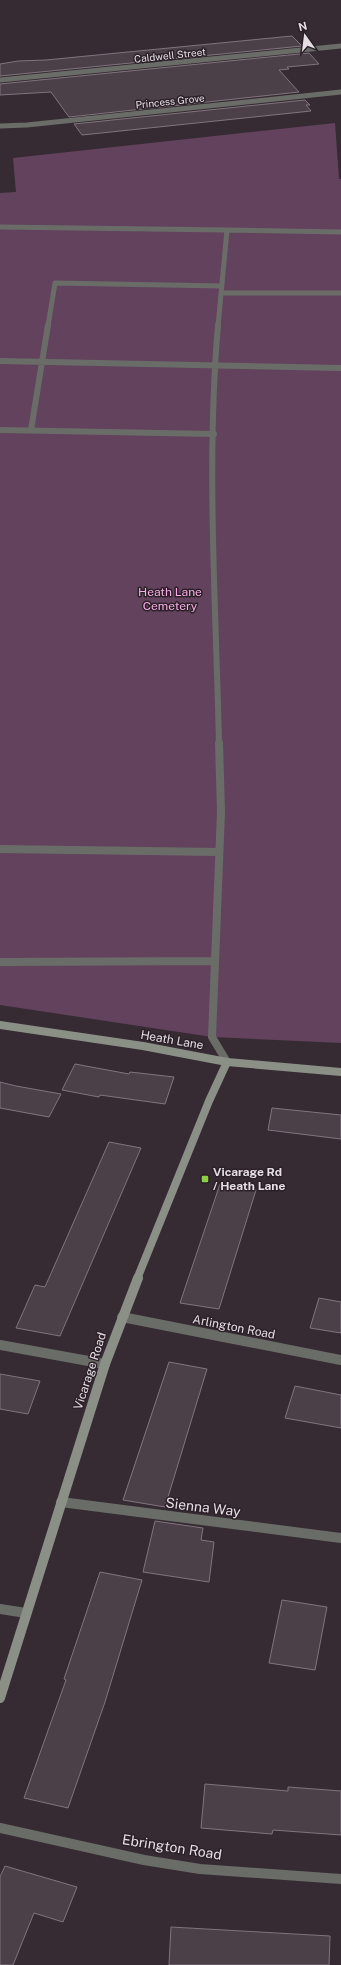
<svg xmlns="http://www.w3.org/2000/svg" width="341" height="1965" viewBox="0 0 341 1965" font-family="'Public Sans',sans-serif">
<rect width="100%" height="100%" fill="#362b33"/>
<path fill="#63425d" d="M 335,123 L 339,179 L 341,179 L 341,1043 L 212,1037 L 0,1005 L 0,193 L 16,192 L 13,158 Z"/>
<path fill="#4b3f48" stroke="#81747e" d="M 292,36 L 302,46 L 0,76 L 0,64 L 18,61 L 46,60 Z
M 309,53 L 319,64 L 287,67 L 289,69 L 279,70 L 299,92 L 69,117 L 51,92 L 0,95 L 0,84 Z
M 305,100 L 310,105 L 306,105 L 311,111 L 82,135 L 74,124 Z
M 75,1064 L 129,1074 L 130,1072 L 174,1077 L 165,1104 L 100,1095 L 99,1097 L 62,1090 Z
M 0,1082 L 16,1086 L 61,1094 L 49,1117 L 0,1108 Z
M 272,1108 L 341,1115 L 341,1139 L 268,1130 Z
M 109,1142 L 141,1148 L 60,1336 L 16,1328 L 35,1285 L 45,1287 Z
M 220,1184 L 256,1190 L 219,1309 L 180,1303 Z
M 319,1298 L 341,1302 L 341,1333 L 310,1328 Z
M 169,1362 L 207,1369 L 165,1507 L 123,1500 Z
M 0,1374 L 40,1381 L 28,1414 L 0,1409 Z
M 295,1386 L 341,1395 L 341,1428 L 285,1418 Z
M 155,1521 L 203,1528 L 201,1540 L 214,1542 L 209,1582 L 143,1572 Z
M 100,1572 L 142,1580 L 105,1702 L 68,1808 L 24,1798 L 66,1680 L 64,1679 Z
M 282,1600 L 327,1607 L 315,1670 L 269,1663 Z
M 205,1784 L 288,1791 L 288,1787 L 341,1791 L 341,1835 L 273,1830 L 272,1834 L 201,1828 Z
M 5,1866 L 77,1887 L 63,1922 L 34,1913 L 13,1965 L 0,1965 L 0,1877 Z
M 171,1927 L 330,1936 L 329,1965 L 169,1965 Z"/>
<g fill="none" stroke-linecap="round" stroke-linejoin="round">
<path stroke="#6a6d67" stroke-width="5" d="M 0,227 L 227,230 L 218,326
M 227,230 L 341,232
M 221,293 L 341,293
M 48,326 L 55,283 L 222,286"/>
<path stroke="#6a6d67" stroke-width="6" d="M 218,325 C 206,464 216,605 219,744
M 0,361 L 341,368
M 0,430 L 214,434
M 31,430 L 48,325"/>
<path stroke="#6a6d67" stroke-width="8" d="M 219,743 L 221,812 L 212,1037 L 227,1062
M 0,849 L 219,852
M 0,962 L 215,961"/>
<path stroke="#6a6d67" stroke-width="10" d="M 0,1345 L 105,1364
M 0,1609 L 26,1613"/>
<path stroke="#6a6d67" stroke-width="5" d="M 0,80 L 341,46
M 0,126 L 27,125 L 341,92"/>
<path stroke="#6a6d67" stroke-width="10" d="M 122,1317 L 341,1360
M 61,1502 L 341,1538
M 0,1828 L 144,1860 L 200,1869 L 341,1879"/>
<path stroke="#8b9087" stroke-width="8" d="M 0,1025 L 143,1046 L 227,1062 L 341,1072
M 137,1279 L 209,1101 L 227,1062"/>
<path stroke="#8b9087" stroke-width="10" d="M 0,1698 L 105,1364 L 138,1278"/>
</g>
<rect fill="#8cce45" stroke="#2c2129" stroke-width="1.5" x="201" y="1175" width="8" height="8" rx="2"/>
<g text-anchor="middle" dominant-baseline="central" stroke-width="3" stroke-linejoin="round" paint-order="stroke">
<g font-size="10" fill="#e5dee3" stroke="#2c2129">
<text transform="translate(170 55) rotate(-6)">Caldwell Street</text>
<text transform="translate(170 101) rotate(-6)">Princess Grove</text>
</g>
<g font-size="12" fill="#f7afe8" stroke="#2c2129">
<text x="170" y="592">Heath Lane<tspan x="170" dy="14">Cemetery</tspan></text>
</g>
<g font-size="12" fill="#e5dee3" stroke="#2c2129">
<text transform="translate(172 1040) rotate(10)">Heath Lane</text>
<text transform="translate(234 1327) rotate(11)">Arlington Road</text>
<text transform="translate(90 1371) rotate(-72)">Vicarage Road</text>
</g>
<g font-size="12" font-weight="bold" fill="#e5dee3" stroke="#2c2129" text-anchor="start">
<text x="213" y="1172">Vicarage Rd<tspan x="213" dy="14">/ Heath Lane</tspan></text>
</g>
<g font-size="14" fill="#e5dee3" stroke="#2c2129">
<text transform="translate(203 1507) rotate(7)">Sienna Way</text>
<text transform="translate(172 1847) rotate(9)">Ebrington Road</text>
</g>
</g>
<g transform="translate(305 36) rotate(346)" stroke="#2c2129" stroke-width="3" paint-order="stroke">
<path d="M0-3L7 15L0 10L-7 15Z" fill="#e5dee3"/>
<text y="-6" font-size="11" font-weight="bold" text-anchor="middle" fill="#e5dee3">N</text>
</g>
</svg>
